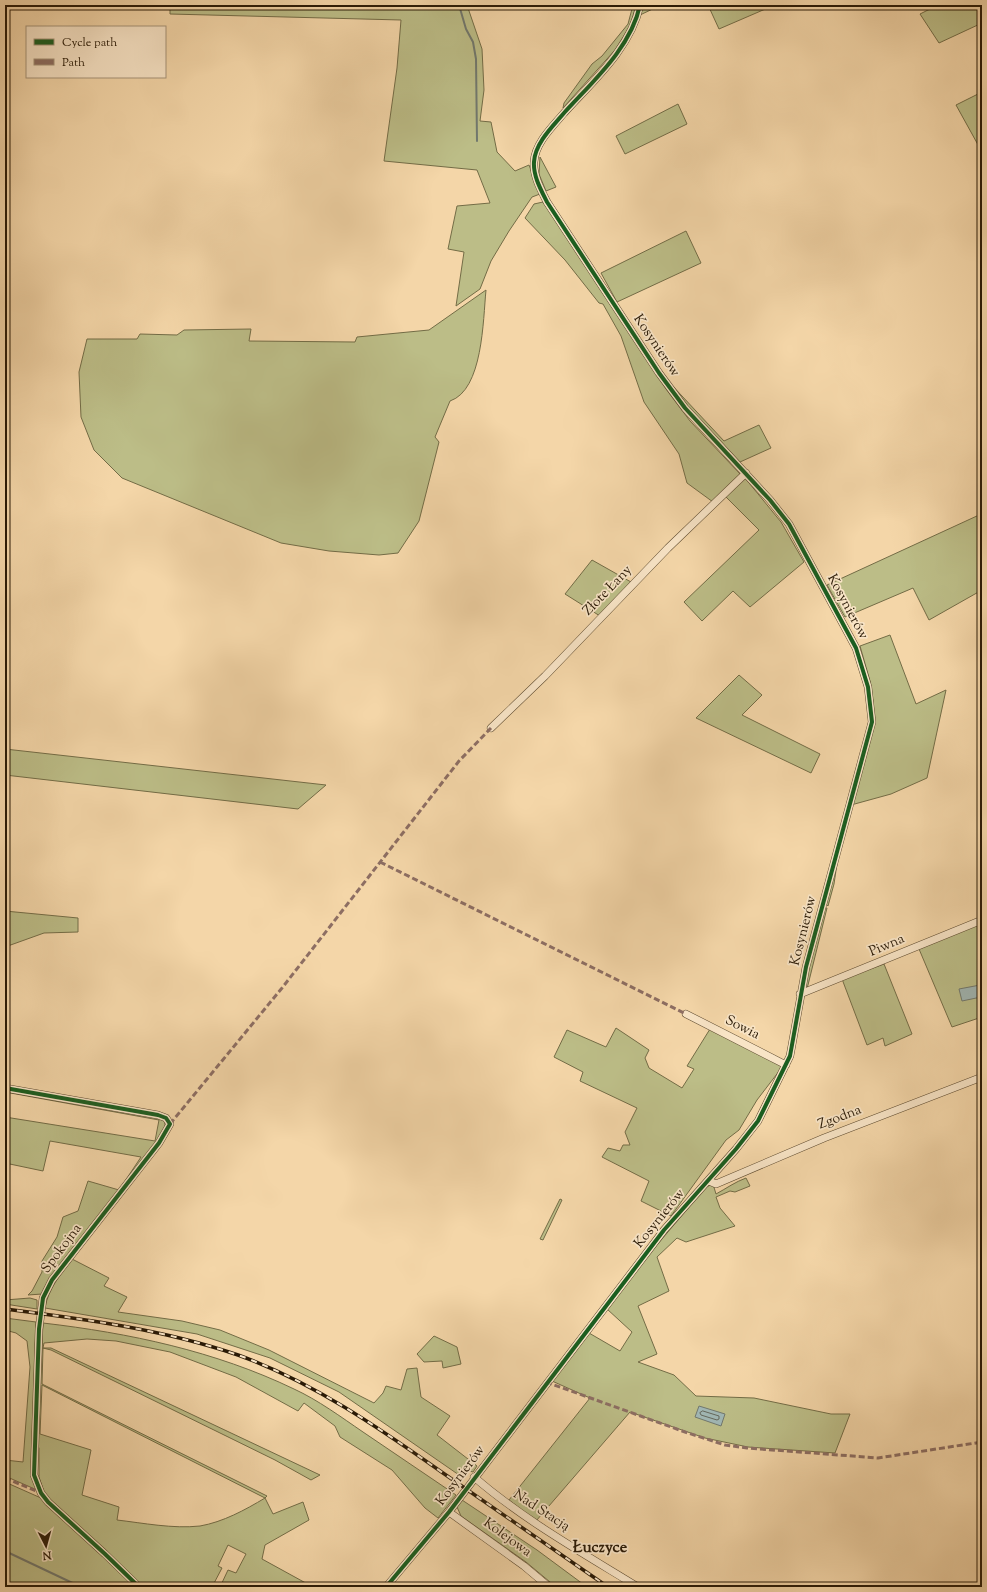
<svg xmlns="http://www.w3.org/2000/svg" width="987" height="1592" viewBox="0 0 987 1592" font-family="'Sorts Mill Goudy',serif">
<rect width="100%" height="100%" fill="#f4d6a8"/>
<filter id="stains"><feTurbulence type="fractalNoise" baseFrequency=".005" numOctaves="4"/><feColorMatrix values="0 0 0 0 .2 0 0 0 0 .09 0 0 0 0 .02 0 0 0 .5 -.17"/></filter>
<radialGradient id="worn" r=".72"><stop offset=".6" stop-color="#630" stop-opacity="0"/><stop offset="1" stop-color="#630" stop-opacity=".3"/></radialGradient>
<path fill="#bcbd87" stroke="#736c46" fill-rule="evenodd" d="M 170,5 L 467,5 L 482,49 L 484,90 L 480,121 L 491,122 L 497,152 L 515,171 L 529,165 L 540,194 L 532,197 L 509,231 L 491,261 L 480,289 L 456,306 L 464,252 L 448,249 L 457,206 L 490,203 L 477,170 L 384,161 L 397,68 L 401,20 L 170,14 Z
M 633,5 L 636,5 L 630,26 L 615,50 L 563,108 L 564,103 L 592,64 L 602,56 L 628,24 Z
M 643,5 L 661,5 L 640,15 Z
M 708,5 L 768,5 L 770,7 L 719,29 Z
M 938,5 L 982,5 L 982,23 L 939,43 L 920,14 Z
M 982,92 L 982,152 L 956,105 Z
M 678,104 L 687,124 L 625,154 L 616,136 Z
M 540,157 L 556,187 L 546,191 L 539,174 Z
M 543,202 L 581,257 L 666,389 L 690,421 L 741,475 L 713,502 L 687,483 L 679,454 L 644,402 L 621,336 L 603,304 L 599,303 L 565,260 L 525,218 L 534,204 Z
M 686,231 L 701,263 L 617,302 L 601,273 Z
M 486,290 C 483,320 483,390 450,401 L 435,437 L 439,442 L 419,521 L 398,553 L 379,555 L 329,551 L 281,543 L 122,478 L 94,450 L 81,417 L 79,372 L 87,339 L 137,339 L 140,334 L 177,335 L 184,330 L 251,329 L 249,341 L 355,342 L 357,337 L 429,330 Z
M 668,381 L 724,441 L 759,425 L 771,448 L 740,462 L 683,401 Z
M 745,478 L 781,522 L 804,562 L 750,607 L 733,591 L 702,621 L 684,602 L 759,530 L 725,496 Z
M 979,515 L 982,522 L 982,590 L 929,620 L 913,588 L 845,617 L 827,585 Z
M 592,560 L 631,582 L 600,616 L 565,594 Z
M 890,635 L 916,704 L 946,690 L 927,778 L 891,794 L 851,805 L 873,702 L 870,681 L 860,646 Z
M 739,675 L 762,695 L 742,715 L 820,754 L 811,773 L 696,718 Z
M 5,749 L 326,785 L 298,809 L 5,775 Z
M 839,850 L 834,884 L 828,906 L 824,902 Z
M 823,908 L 827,908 L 807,989 L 803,992 Z
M 5,911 L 78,918 L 78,932 L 44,933 L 5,947 Z
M 982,923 L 982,1017 L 952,1027 L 919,949 Z
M 884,964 L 912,1034 L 885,1046 L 883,1038 L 867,1045 L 842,979 Z
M 616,1028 L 649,1050 L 645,1058 L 649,1068 L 682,1088 L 694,1069 L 687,1066 L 710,1029 L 783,1066 L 757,1100 L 739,1130 L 726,1140 L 671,1216 L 641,1201 L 649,1181 L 602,1157 L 608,1148 L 620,1151 L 623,1145 L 630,1145 L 625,1132 L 637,1108 L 580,1081 L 583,1072 L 554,1057 L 567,1030 L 606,1047 Z
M 5,1090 L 162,1118 C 167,1124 165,1128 162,1135 L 42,1294 L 28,1295 L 32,1291 L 42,1272 L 42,1261 L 57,1237 L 63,1217 L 78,1211 L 88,1181 L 119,1190 L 141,1157 L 50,1141 L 43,1171 L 5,1163 L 5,1117 L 155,1141 L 159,1120 L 5,1092 Z
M 746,1178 L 750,1186 L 735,1192 L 730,1191 L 716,1197 L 720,1208 L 735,1226 L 686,1242 L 677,1238 L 657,1257 L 669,1291 L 638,1306 L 657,1354 L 638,1362 L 674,1375 L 696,1396 L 754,1398 L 831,1414 L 850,1414 L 835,1453 L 748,1447 L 705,1438 L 630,1412 L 536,1521 L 509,1500 L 590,1398 L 552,1381 L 589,1333 L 620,1351 L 632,1332 L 607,1309 L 651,1252 L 706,1187 L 713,1184 L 716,1194 C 727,1188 735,1182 746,1178 Z
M 560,1199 L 562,1200 L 543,1240 L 540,1239 Z
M 72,1259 L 109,1278 L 104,1286 L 127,1297 L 118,1312 L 182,1321 L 220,1330 L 269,1350 L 374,1403 L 383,1393 L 386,1386 L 401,1390 L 407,1369 L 417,1368 L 421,1397 L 450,1416 L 437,1435 L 477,1466 L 473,1472 L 466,1470 L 459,1475 L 339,1392 L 270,1358 L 197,1334 L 45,1308 C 48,1289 61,1274 72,1259 Z
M 30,1298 L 37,1300 L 37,1309 L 5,1304 L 5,1300 Z
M 5,1318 L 36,1322 L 32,1456 L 37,1490 L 5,1476 L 5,1460 L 23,1462 L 30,1367 L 27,1341 L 16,1333 L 5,1330 Z
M 43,1323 C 129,1333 215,1351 294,1389 C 318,1400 341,1417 363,1432 C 394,1453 425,1474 456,1495 L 438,1518 L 425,1508 L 392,1470 L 340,1437 L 335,1426 L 304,1403 L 298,1411 L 236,1377 L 170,1352 L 116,1341 L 87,1339 L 44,1343 L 43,1348 L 51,1348 L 320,1475 L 311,1480 L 275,1460 L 51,1350 L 43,1348 L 42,1384 L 267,1496 L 265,1498 L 273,1514 L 303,1502 L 309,1520 L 265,1545 L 262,1559 L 313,1587 L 220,1587 L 228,1570 L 236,1573 L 246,1554 L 228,1545 L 218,1566 L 222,1568 L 212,1587 L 142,1587 L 45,1495 L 39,1477 L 39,1448 L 37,1445 ZM 42,1385 L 265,1498 C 245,1510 223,1522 200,1526 C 173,1529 143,1523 117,1520 L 119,1507 L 82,1495 L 91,1450 L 40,1434 Z
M 434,1336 L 457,1347 L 461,1364 L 443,1368 L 442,1361 L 424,1362 L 417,1354 Z
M 5,1482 L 41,1498 L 135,1587 L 5,1587 Z
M 462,1500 L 537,1550 L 587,1587 L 556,1587 L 526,1562 L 461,1516 L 457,1507 Z"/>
<path fill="#a0b6b3" stroke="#71786e" d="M 980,985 L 981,997 L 962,1001 L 959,989 Z
M 699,1406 L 725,1414 L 721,1426 L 695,1417 Z"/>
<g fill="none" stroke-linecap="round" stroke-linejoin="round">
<path stroke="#65685c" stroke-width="1" d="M 703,1411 L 719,1416 L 719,1419 L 717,1420 L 701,1415 L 700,1413 Z"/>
<path stroke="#71786e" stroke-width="2" d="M 459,5 L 466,29 L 473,42 L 476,59 L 477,141
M 5,1551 L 81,1587"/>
<g stroke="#5c492e" stroke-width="8">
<path id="minor" d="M 491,728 L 545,676 L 668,548 L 746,473
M 800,994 L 982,920
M 686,1014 L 786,1065
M 5,1088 L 158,1115 L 166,1118 L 170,1124 L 159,1143 L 52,1280 L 43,1298 L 39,1329 L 34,1475 L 41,1493 L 48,1502 L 105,1554 L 139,1587
M 709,1181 L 716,1184 L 824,1138 L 982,1077
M 474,1477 C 524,1520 581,1552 638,1587
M 449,1512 L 524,1566 L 549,1587
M 386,1587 L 449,1512 L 664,1230 L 736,1149 L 758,1121 L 790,1056 L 806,967 L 872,722 L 868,687 L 856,648 L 789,524 L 770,500 L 685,408 L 659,373 L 547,202 C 541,190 533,176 534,162 C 535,143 553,126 564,113 C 592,82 631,48 640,5"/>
</g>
<use href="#minor" stroke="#f8e4c6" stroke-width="7"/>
<g stroke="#2a1a06" stroke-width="3.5">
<path id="rail" d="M 5,1309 C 84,1319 162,1329 238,1355 C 313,1382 379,1428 443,1473 C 498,1511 553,1549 608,1587"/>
</g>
<use href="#rail" stroke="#f8e4c6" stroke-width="2" stroke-dasharray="6" stroke-linecap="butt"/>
<path stroke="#8d6e63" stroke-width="3" stroke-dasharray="6 3" stroke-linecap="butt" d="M 380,862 L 686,1014
M 170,1124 L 282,988 L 459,761 L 491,728
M 546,1382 L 685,1432 L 725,1445 L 747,1448 L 878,1458 L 982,1442
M 5,1478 L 41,1493"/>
<g stroke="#f8e4c6" stroke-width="6">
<path id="cycleway" d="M 5,1088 L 158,1115 L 166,1118 L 170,1124 L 159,1143 L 52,1280 L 43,1298 L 39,1329 L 34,1475 L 41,1493 L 48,1502 L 105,1554 L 139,1587
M 386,1587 L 449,1512 L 664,1230 L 736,1149 L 758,1121 L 790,1056 L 806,967 L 872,722 L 868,687 L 856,648 L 789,524 L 770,500 L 685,408 L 659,373 L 547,202 C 541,190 533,176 534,162 C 535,143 553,126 564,113 C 592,82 631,48 640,5"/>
</g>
<use href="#cycleway" stroke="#1b5e20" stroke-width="4"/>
</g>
<g text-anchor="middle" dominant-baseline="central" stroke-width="3.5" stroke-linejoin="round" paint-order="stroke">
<g font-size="14" fill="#2a1a06" stroke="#f8e4c6">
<text transform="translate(656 346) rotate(56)">Kosynierów</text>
<text transform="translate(608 591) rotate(-46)">Złote Łany</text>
<text transform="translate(847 607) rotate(62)">Kosynierów</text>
<text transform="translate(804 931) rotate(-76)">Kosynierów</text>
<text transform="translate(887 946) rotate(-23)">Piwna</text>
<text transform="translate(742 1028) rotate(27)">Sowia</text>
<text transform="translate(840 1118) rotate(-21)">Zgodna</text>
<text transform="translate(660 1219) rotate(-51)">Kosynierów</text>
<text transform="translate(62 1249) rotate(-53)">Spokojna</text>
<text transform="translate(461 1476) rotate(-53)">Kosynierów</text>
<text transform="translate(541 1511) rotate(33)">Nad Stacją</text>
<text transform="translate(507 1538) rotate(36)">Kolejowa</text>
</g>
<g font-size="16" font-weight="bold" fill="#2a1a06" stroke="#f8e4c6">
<text x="600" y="1548">Łuczyce</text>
</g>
</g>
<rect width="987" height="1592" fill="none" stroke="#f4d6a8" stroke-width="20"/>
<rect x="6" y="6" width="975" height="1580" fill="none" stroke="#2a1a06" stroke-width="2"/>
<rect x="10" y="10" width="967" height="1572" fill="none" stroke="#2a1a06"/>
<rect x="26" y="26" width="140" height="52" fill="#f8e4c6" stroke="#a69379"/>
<rect x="34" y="39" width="20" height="6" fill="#1b5e20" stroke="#a69379"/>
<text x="62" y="46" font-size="12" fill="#2a1a06">Cycle path</text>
<rect x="34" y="59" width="20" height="6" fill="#8d6e63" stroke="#a69379"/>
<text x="62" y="66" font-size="12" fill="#2a1a06">Path</text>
<g transform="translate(46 1546) rotate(174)" stroke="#f8e4c6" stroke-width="3" paint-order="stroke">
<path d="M0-3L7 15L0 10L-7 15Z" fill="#2a1a06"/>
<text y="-6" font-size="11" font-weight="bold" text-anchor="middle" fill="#2a1a06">N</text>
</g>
<rect width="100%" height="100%" filter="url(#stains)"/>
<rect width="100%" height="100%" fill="url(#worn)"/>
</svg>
